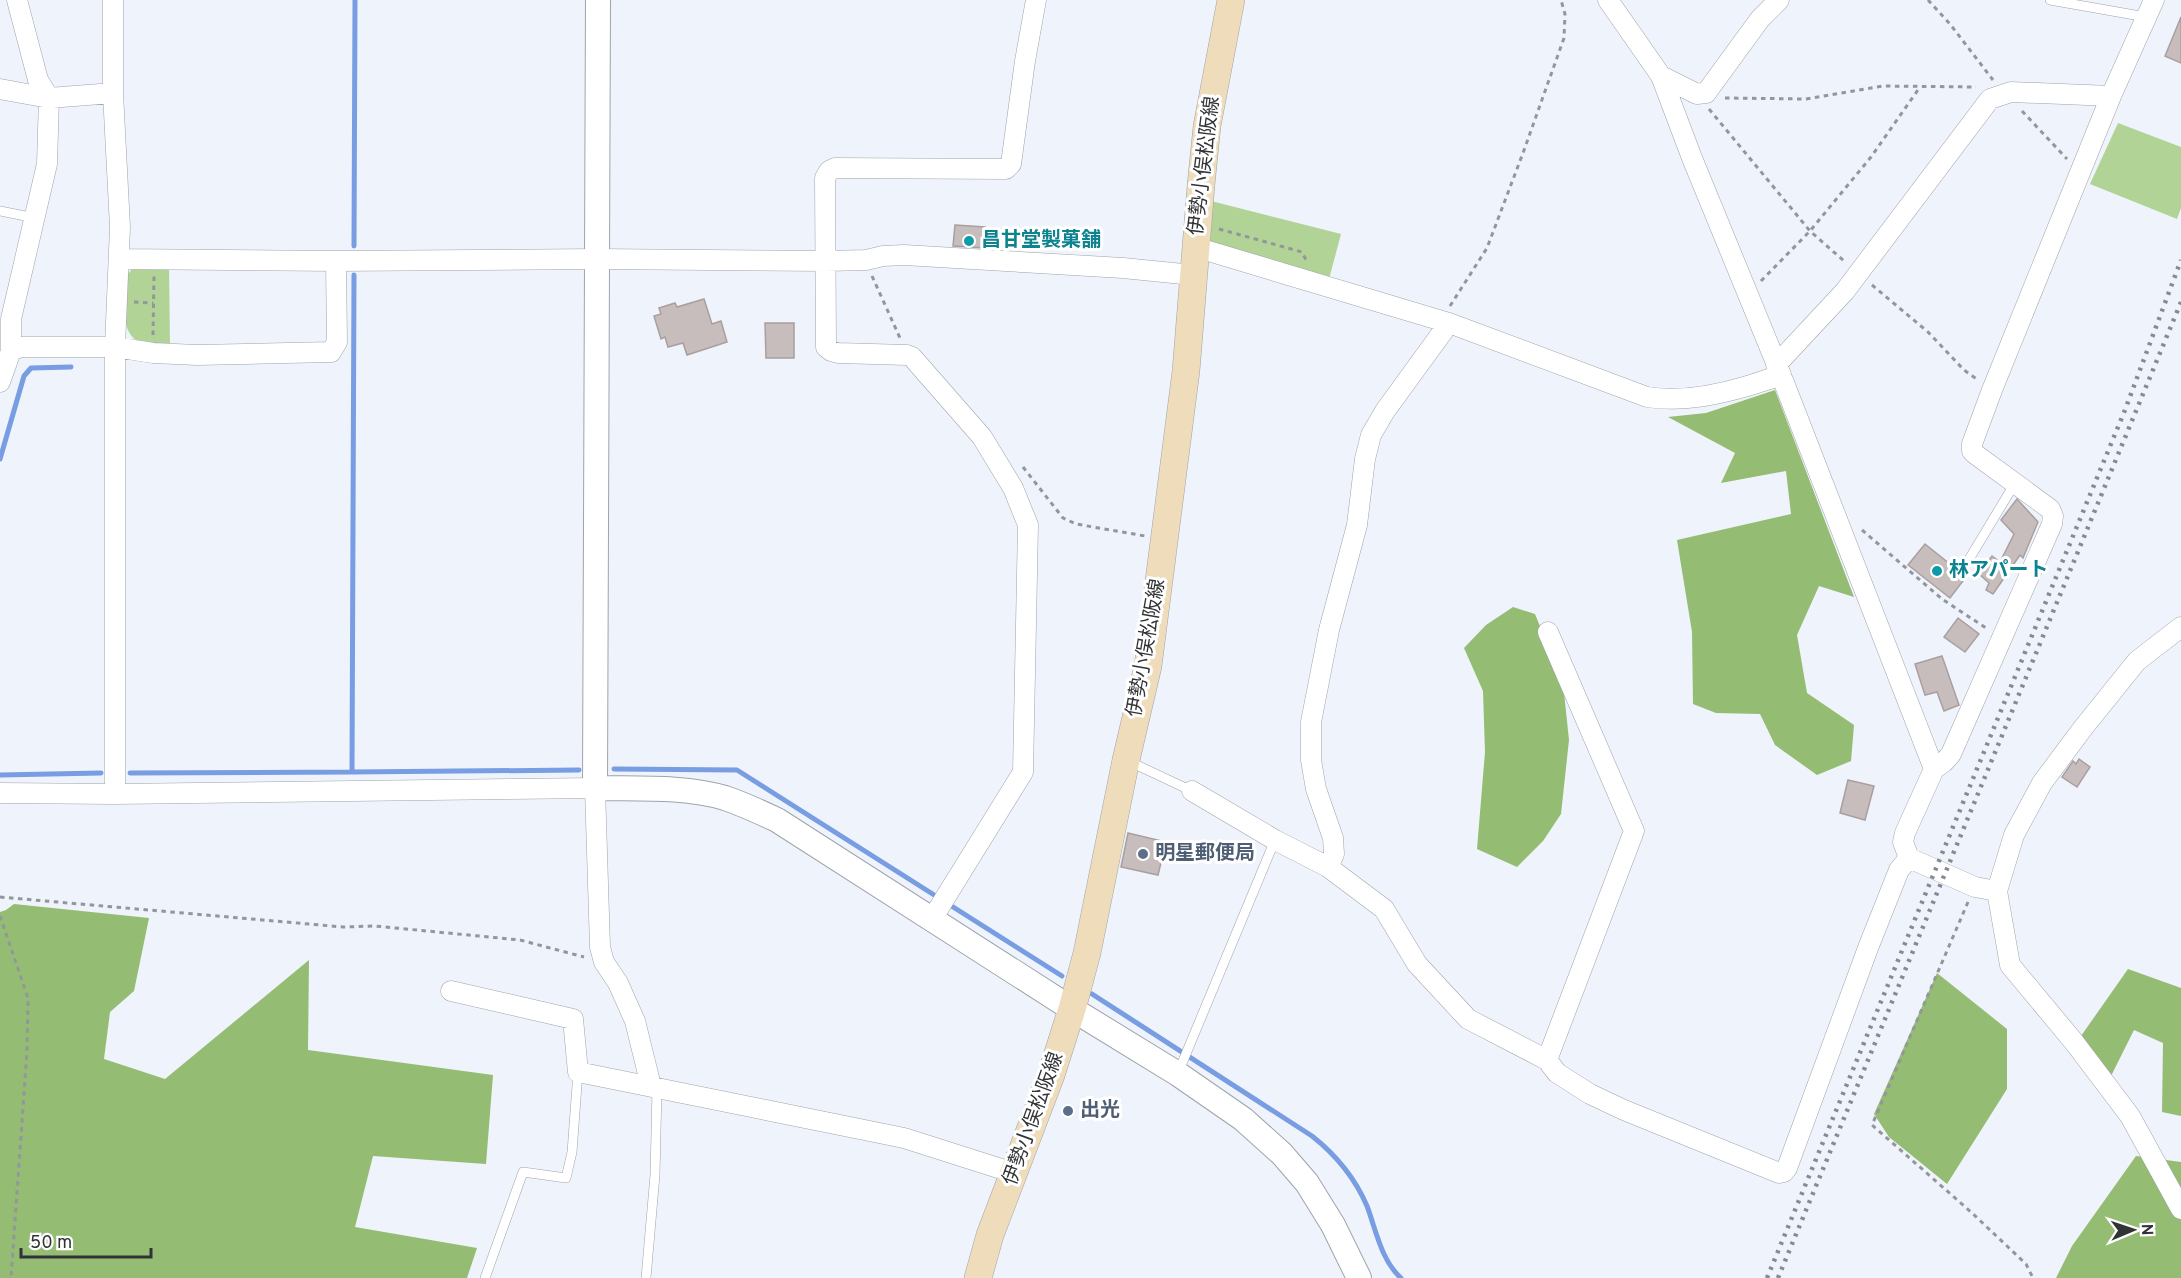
<svg xmlns="http://www.w3.org/2000/svg" width="2181" height="1278" viewBox="0 0 2181 1278" font-family="Overpass,'Noto Sans JP',sans-serif">
<rect width="100%" height="100%" fill="#eff3fb"/>
<path fill="#b1d395" d="M 2118,123 L 2181,147 L 2181,208 L 2177,219 L 2090,184 Z
M 1211,201 L 1341,234 L 1329,279 L 1206,243 Z
M 136,265 L 169,265 L 170,346 C 160,345 150,344 141,342 C 118,335 125,295 125,277 Z"/>
<path fill="#94bc72" d="M 1775,390 L 1854,597 L 1819,586 L 1797,635 L 1807,693 L 1854,725 L 1851,761 L 1817,775 L 1775,745 L 1760,714 L 1716,713 L 1693,704 L 1692,632 L 1677,540 L 1791,514 L 1786,471 L 1721,483 L 1735,453 L 1668,417 L 1706,413 Z
M 1513,607 L 1535,614 L 1563,683 L 1569,740 L 1561,814 L 1543,841 L 1517,867 L 1477,849 L 1485,752 L 1483,691 L 1464,648 L 1486,625 Z
M 14,904 L 149,918 L 134,991 L 110,1012 L 104,1059 L 165,1079 L 309,960 L 308,1050 L 493,1075 L 486,1164 L 373,1156 L 355,1227 L 477,1248 L 467,1278 L 0,1278 L 0,912 L 6,910 Z
M 2128,969 L 2181,988 L 2181,1116 L 2162,1112 L 2163,1043 L 2134,1030 L 2111,1076 L 2081,1036 Z
M 1937,973 L 2007,1029 L 2007,1089 L 1947,1184 L 1889,1137 L 1874,1114 Z
M 2136,1156 L 2181,1162 L 2181,1278 L 2056,1278 L 2072,1246 Z"/>
<g fill="none" stroke-linecap="round" stroke-linejoin="round">
<path stroke="#789de2" stroke-width="5" d="M 354,246 L 355,0
M 354,275 L 352,772 L 579,770
M 0,459 L 24,376 L 31,368 L 71,367
M 614,769 L 737,770 L 1062,976
M 130,773 L 352,772
M 0,775 L 101,773
M 1092,994 L 1312,1136 C 1336,1155 1355,1178 1367,1206 C 1376,1230 1381,1260 1401,1278"/>
</g>
<path fill="#c7bdbc" stroke="#a99f9e" stroke-width="1.5" d="M 2181,17 L 2181,63 L 2165,56 Z
M 955,225 L 985,227 L 984,248 L 953,246 Z
M 704,299 L 712,324 L 721,321 L 727,342 L 687,355 L 683,343 L 668,347 L 665,337 L 661,339 L 654,316 L 661,314 L 659,308 L 675,303 L 677,307 Z
M 765,323 L 794,323 L 794,358 L 766,358 Z
M 2017,499 L 2038,522 L 2023,558 L 2020,555 L 1993,594 L 1986,590 L 1989,583 L 1979,574 L 1992,556 L 2000,562 L 2014,534 L 2001,520 Z
M 1925,544 L 1966,577 L 1950,598 L 1908,565 Z
M 1958,618 L 1979,634 L 1965,652 L 1944,637 Z
M 1942,656 L 1959,705 L 1944,711 L 1937,692 L 1925,695 L 1915,664 Z
M 2079,759 L 2090,767 L 2077,787 L 2062,777 L 2073,761 L 2076,764 Z
M 1848,780 L 1874,786 L 1865,820 L 1840,813 Z
M 1128,833 L 1166,842 L 1158,875 L 1121,867 Z"/>
<g fill="none" stroke-linecap="round" stroke-linejoin="round">
<g stroke="#9fa3ab" stroke-width="10">
<path id="service" d="M 2050,0 L 2146,17
M 0,211 L 35,218
M 1968,561 L 2015,483
M 1128,761 L 1192,791
M 1178,1073 L 1275,840
M 485,1278 L 523,1172 L 566,1178 L 572,1152 L 578,1072
M 646,1278 L 655,1175 L 657,1089"/>
</g>
<g stroke="#9fa3ab" stroke-width="21">
<path id="minor" d="M 113,0 L 113,93 L 120,227 L 115,347 L 115,794
M 1608,0 L 1661,76 L 1692,158 L 1781,375
M 1661,76 L 1697,94 L 1706,93 L 1760,19 L 1779,0
M 0,89 L 49,98 L 113,93
M 1195,247 L 1449,323 L 1647,397 C 1679,402 1713,396 1744,387 C 1755,384 1765,380 1776,377 L 1783,380 L 1934,769
M 119,259 L 336,261 L 597,259 L 826,261 L 866,260 L 883,256 L 904,255 L 1123,268 L 1193,275
M 11,351 L 11,319 L 47,164 L 49,98 L 38,80 L 17,0
M 1776,365 L 1845,291 L 1990,99 L 2011,92 L 2111,96
M 0,382 L 11,351 L 21,347 L 115,347 L 153,353 L 197,355 L 331,352 L 337,342 L 336,261
M 2181,627 L 2137,661 L 2083,728 L 2042,783 L 2014,835 L 1997,891 L 2010,965 L 2074,1042 L 2130,1116 L 2181,1209
M 1192,791 L 1275,840 L 1328,867 L 1384,909 L 1417,964 L 1468,1019 L 1547,1060 L 1557,1073 L 1590,1094 L 1624,1110 L 1779,1173 L 1784,1172 L 1787,1168 L 1868,948 L 1899,870 L 1909,858
M 0,793 L 115,794 L 595,788 L 600,947 L 604,962 L 618,983 L 635,1021 L 651,1086
M 1328,867 L 1334,854 L 1333,838 L 1316,789 L 1311,760 L 1311,722 L 1329,630 L 1357,525 L 1365,459 L 1371,435 L 1385,411 L 1449,323
M 1997,891 L 1975,887 L 1909,858 L 1903,842 L 1905,833 L 1934,769 L 1944,762 L 1951,754 L 2052,524 L 2053,516 L 2050,509 L 1975,454 L 1972,451 L 1972,444 L 1992,390 L 2111,96 L 2154,0
M 932,919 L 1023,772 L 1028,525 L 1013,488 L 982,437 L 912,357 L 907,355 L 838,353 L 831,351 L 826,347 L 825,178 L 829,171 L 835,168 L 1006,169 L 1011,164 L 1025,61 L 1036,0
M 451,991 L 573,1019 L 578,1072 L 904,1138 L 1014,1173
M 1547,1060 L 1634,831 L 1548,632"/>
</g>
<g stroke="#9fa3ab" stroke-width="26">
<path id="tertiary" d="M 598,0 L 595,788 C 638,789 684,786 725,798 C 743,804 760,812 777,820 L 1072,1009 L 1178,1074 L 1243,1119 L 1282,1154 L 1307,1183 L 1333,1225 L 1359,1278"/>
</g>
<g stroke="#9fa3ab" stroke-width="28">
<path id="secondary" d="M 978,1278 L 990,1235 L 1051,1075 L 1072,1009 L 1087,953 L 1126,760 L 1148,666 L 1186,371 L 1201,185 L 1207,126 L 1231,0"/>
</g>
<path stroke="#93969c" stroke-width="3" stroke-dasharray="4.5 4.5" stroke-linecap="butt" d="M 1928,0 L 1950,24 L 1993,80
M 1725,98 L 1806,99 L 1883,86 L 1976,87
M 1709,109 L 1810,231 L 1844,261
M 2022,111 L 2067,159
M 1219,229 L 1302,252 L 1306,260
M 872,276 L 900,338
M 1761,281 L 1810,231 L 1871,157 L 1920,87
M 1872,285 L 1928,332 L 1964,370 L 1978,380
M 134,302 L 153,303
M 1450,306 L 1487,248 L 1523,153 L 1564,38 L 1565,14 L 1561,0
M 153,335 L 154,276
M 1023,467 L 1063,518 L 1076,524 L 1145,536
M 1862,530 L 1942,599 L 1986,628
M 0,897 L 343,927 L 375,926 L 520,940 L 584,957
M 1968,902 L 1872,1125 L 1971,1212 L 2026,1264 L 2033,1278
M 0,916 L 28,998 L 27,1051 L 11,1278"/>
<use href="#service" stroke="#fff" stroke-width="9"/>
<use href="#minor" stroke="#fff" stroke-width="20"/>
<use href="#tertiary" stroke="#fff" stroke-width="24"/>
<use href="#secondary" stroke="#eedcba" stroke-width="27"/>
<path stroke="#878a90" stroke-width="4.5" stroke-dasharray="3 6" stroke-linecap="butt" d="M 1767,1278 L 2125,410 L 2181,260
M 1778,1278 L 2181,302"/>
</g>
<g fill="#0f9aa8" stroke="#fff" stroke-width="2">
<circle cx="969" cy="241" r="6"/>
<circle cx="1937" cy="571" r="6"/>
</g>
<g fill="#5c6f8a" stroke="#fff" stroke-width="2">
<circle cx="1143" cy="854" r="6"/>
<circle cx="1068" cy="1111" r="6"/>
</g>
<g text-anchor="middle" dominant-baseline="central" stroke-width="6" stroke-linejoin="round" paint-order="stroke">
<g font-size="20" fill="#313336" stroke="#fff">
<text transform="translate(1205 166) rotate(-83)">伊勢小俣松阪線</text>
<text transform="translate(1147 648) rotate(-80)">伊勢小俣松阪線</text>
<text transform="translate(1034 1119) rotate(-70)">伊勢小俣松阪線</text>
</g>
<g font-size="20" font-weight="bold" fill="#0d838f" stroke="#fff" text-anchor="start">
<text x="981" y="241">昌甘堂製菓舗</text>
<text x="1949" y="571">林アパート</text>
</g>
<g font-size="20" font-weight="bold" fill="#4e5e75" stroke="#fff" text-anchor="start">
<text x="1155" y="854">明星郵便局</text>
<text x="1080" y="1111">出光</text>
</g>
</g>
<g transform="translate(2133 1230) rotate(88)" stroke="#ffffff" stroke-width="4.5" paint-order="stroke">
<path d="M0-4.5L10 22L0 15L-10 22Z" fill="#313336"/>
<text y="-9" font-size="16" font-weight="bold" text-anchor="middle" fill="#313336">N</text>
</g>
<path d="M21 1248v9h130v-9" fill="none" stroke="#313336" stroke-width="3"/>
<text x="30" y="1248" font-size="18" fill="#313336" stroke="#ffffff" stroke-width="4.5" paint-order="stroke">50 m</text>
</svg>
